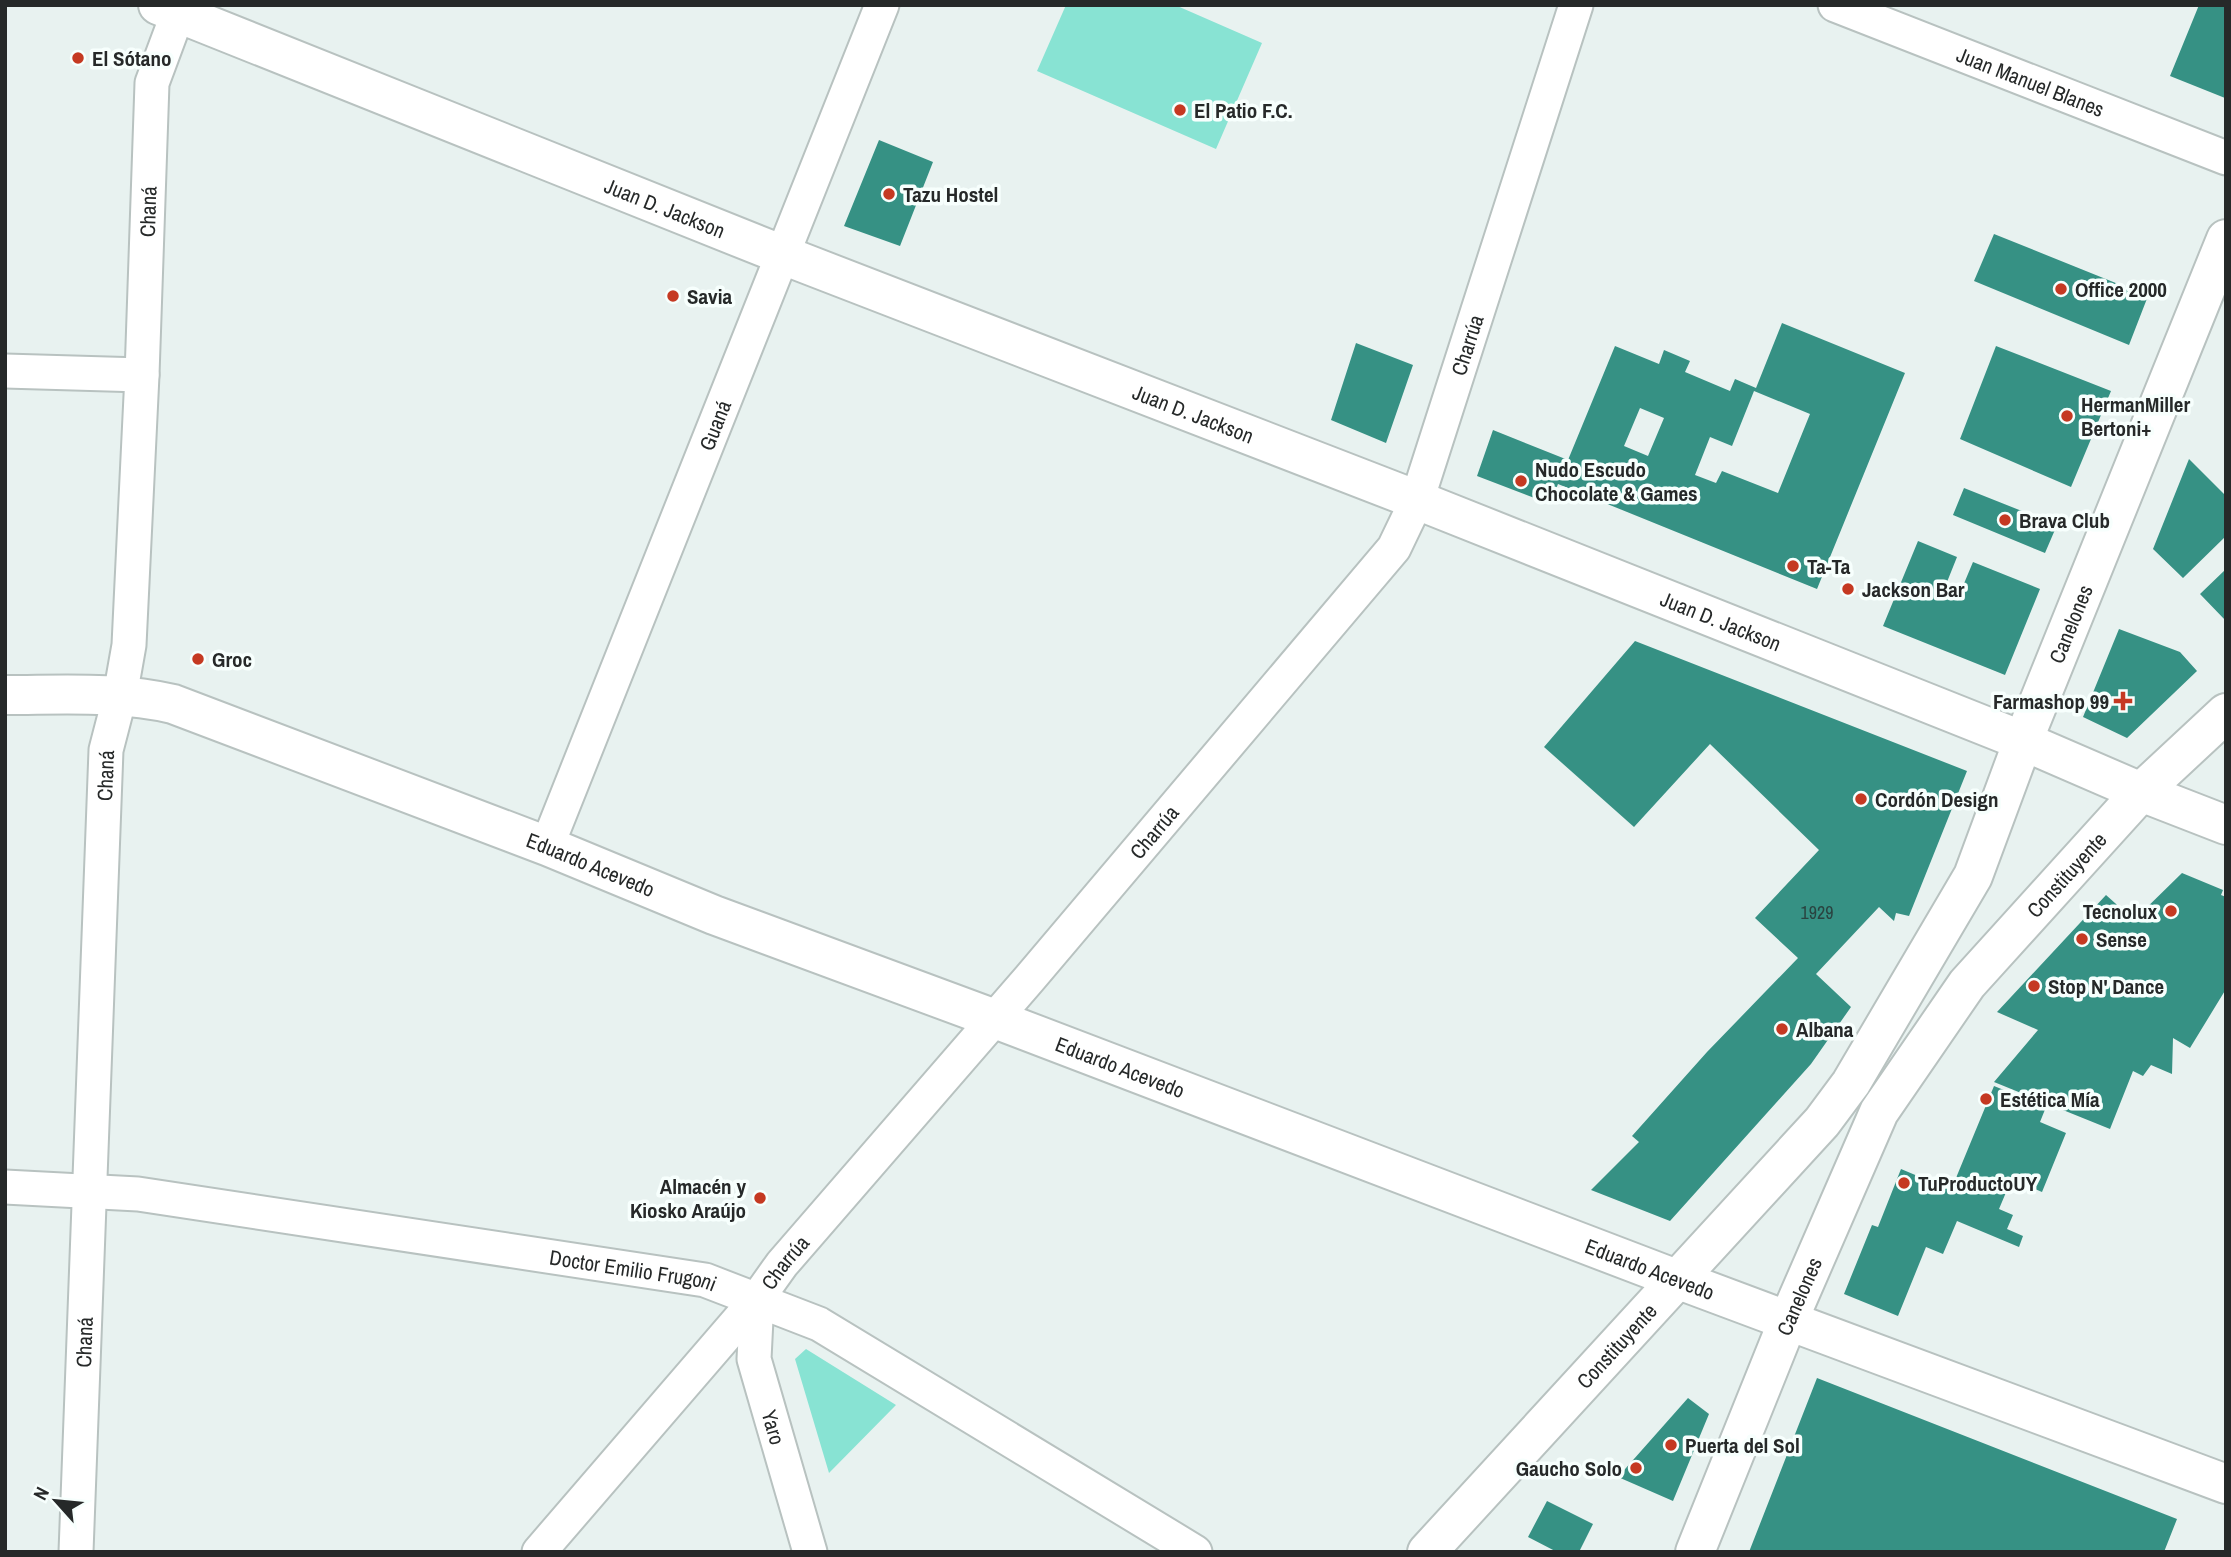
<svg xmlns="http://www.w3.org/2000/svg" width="2231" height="1557" viewBox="0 0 2231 1557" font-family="'Archivo Narrow',sans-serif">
<rect width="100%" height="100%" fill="#e8f2f0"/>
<path fill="#88e3d3" d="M 1066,5 L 1175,5 L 1262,43 L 1216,149 L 1037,71 Z
M 806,1349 L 896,1405 L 829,1473 L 795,1359 Z"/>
<path fill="#369184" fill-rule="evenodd" d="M 2199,5 L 2226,5 L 2225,98 L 2170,76 Z
M 879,140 L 933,162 L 900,246 L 844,226 Z
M 1994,234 L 2148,296 L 2129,345 L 1974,281 Z
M 1782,323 L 1905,373 L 1817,589 L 1558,484 L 1550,504 L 1477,476 L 1493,430 L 1568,460 L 1615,346 L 1659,364 L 1664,350 L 1690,361 L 1685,372 L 1730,391 L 1735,379 L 1756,388 ZM 1754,391 L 1810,414 L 1778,493 L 1722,471 L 1716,483 L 1695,475 L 1710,437 L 1732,446 ZM 1640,408 L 1664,418 L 1648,456 L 1624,446 Z
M 1356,343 L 1413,365 L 1386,443 L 1331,420 Z
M 1996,346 L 2111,391 L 2071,487 L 1960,439 Z
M 2189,459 L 2226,496 L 2226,536 L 2183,578 L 2153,549 Z
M 1964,488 L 2057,525 L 2045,553 L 1953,515 Z
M 1918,541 L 1957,557 L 1945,587 L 1960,593 L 1973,562 L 2040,589 L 2005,675 L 1883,626 Z
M 2226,569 L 2226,621 L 2200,594 Z
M 2119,629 L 2180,652 L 2197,671 L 2127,738 L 2083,717 Z
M 1635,641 L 1967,771 L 1909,916 L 1896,913 L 1894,921 L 1879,907 L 1816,974 L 1851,1007 L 1811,1064 L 1670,1221 L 1591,1190 L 1639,1142 L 1632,1136 L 1707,1052 L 1798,958 L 1755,918 L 1819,850 L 1710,744 L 1634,827 L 1544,747 Z
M 2182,873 L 2223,890 L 2221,895 L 2226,897 L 2226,989 L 2190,1048 L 2173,1038 L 2172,1074 L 2151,1065 L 2143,1076 L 2133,1071 L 2110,1129 L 1994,1082 L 2038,1030 L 1997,1012 L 2106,895 L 2134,920 Z
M 1994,1086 L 2046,1107 L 2040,1122 L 2066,1133 L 2042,1192 L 2018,1182 L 2014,1192 L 2007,1190 L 1999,1209 L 2013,1215 L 2007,1229 L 2023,1236 L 2019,1247 L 1957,1221 L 1943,1254 L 1926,1247 L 1898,1316 L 1844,1294 L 1872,1225 L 1878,1227 L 1901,1169 L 1951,1190 Z
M 1817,1378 L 2177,1519 L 2164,1552 L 1749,1552 Z
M 1688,1398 L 1709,1414 L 1673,1501 L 1618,1477 Z
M 1547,1501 L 1593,1524 L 1579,1552 L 1557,1552 L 1528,1537 Z"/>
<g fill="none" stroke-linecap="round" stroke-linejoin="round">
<g stroke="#b8c2c0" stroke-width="37">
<g id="street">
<path id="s1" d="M 1835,5 L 2226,158"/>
<path d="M 5,371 L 142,375"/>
<path id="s2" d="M 547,846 L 882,5"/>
<path id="s3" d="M 5,1187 L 138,1194 L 705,1280 L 819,1324 L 1195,1552"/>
<path id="s4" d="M 757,1299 L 754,1359 L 810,1552"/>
<path id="s5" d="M 76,1552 L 106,750 L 120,696 L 129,645 L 142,375 L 152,83 L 181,5"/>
<path id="s6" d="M 539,1552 L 757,1299 L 782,1264 L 1030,978 L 1394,548 L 1417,500 L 1576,5"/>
</g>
</g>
<g stroke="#b8c2c0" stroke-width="42">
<g id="secondary">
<path id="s7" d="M 158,5 L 783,255 L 1417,500 L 2023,741 L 2141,792 L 2226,825"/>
<path id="s8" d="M 5,695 C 61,695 119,691 173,704 L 547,846 L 714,915 L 995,1019 L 1679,1280 L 2226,1484"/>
<path id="s9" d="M 1427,1552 L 1822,1122 L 1851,1083 L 1973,876 L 2023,741 L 2226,239"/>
<path id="s10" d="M 1695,1552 L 1788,1321 L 1879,1112 L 1967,984 L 2141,792 L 2226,713"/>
</g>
</g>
<use href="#street" stroke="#fff" stroke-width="33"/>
<use href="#secondary" stroke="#fff" stroke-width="38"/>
</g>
<g fill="#c53922" stroke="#f7fffd" stroke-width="2.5">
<circle cx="78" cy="58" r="7"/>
<circle cx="1180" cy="110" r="7"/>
<circle cx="889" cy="194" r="7"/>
<circle cx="2061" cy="289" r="7"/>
<circle cx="673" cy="296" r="7"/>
<circle cx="2067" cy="416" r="7"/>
<circle cx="1521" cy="481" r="7"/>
<circle cx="2005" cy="520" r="7"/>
<circle cx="1793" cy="566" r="7"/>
<circle cx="1848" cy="589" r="7"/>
<circle cx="198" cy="659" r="7"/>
<path d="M2119.5 690.5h7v7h7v7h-7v7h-7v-7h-7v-7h7z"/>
<circle cx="1861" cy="799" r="7"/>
<circle cx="2171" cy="911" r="7"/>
<circle cx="2082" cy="939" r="7"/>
<circle cx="2034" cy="986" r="7"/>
<circle cx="1782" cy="1029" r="7"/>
<circle cx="1986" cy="1099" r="7"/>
<circle cx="1904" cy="1183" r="7"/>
<circle cx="760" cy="1198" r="7"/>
<circle cx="1671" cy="1445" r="7"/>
<circle cx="1636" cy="1468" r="7"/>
</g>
<g text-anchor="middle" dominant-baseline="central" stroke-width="7" stroke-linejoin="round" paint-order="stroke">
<g font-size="18" fill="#2a4340">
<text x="1817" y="912">1929</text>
</g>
<g font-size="21" font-weight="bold" fill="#262929" stroke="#f7fffd" text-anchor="start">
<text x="92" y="58">El Sótano</text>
<text x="1194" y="110">El Patio F.C.</text>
<text x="903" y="194">Tazu Hostel</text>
<text x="2075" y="289">Office 2000</text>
<text x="687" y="296">Savia</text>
<text x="2081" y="404">HermanMiller<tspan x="2081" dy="24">Bertoni+</tspan></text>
<text x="1535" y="469">Nudo Escudo<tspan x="1535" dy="24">Chocolate &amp; Games</tspan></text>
<text x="2019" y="520">Brava Club</text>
<text x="1807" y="566">Ta-Ta</text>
<text x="1862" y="589">Jackson Bar</text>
<text x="212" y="659">Groc</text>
<text x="2109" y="701" text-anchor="end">Farmashop 99</text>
<text x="1875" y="799">Cordón Design</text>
<text x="2157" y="911" text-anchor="end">Tecnolux</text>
<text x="2096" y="939">Sense</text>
<text x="2048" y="986">Stop N' Dance</text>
<text x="1796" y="1029">Albana</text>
<text x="2000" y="1099">Estética Mía</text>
<text x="1918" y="1183">TuProductoUY</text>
<text x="746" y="1186" text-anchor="end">Almacén y<tspan x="746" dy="24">Kiosko Araújo</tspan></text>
<text x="1685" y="1445">Puerta del Sol</text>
<text x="1622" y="1468" text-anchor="end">Gaucho Solo</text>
</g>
<g font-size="21" fill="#262929" stroke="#f7fffd">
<text stroke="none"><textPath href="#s1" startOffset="210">Juan Manuel Blanes</textPath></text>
<text stroke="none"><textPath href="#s7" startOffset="546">Juan D. Jackson</textPath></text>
<text stroke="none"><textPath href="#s5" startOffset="1344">Chaná</textPath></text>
<text stroke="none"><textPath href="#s6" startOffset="1535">Charrúa</textPath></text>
<text stroke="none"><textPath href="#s7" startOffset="1113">Juan D. Jackson</textPath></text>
<text stroke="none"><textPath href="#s2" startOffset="453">Guaná</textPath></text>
<text stroke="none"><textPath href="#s7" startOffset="1680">Juan D. Jackson</textPath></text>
<text stroke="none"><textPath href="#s9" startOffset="1143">Canelones</textPath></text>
<text stroke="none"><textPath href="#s5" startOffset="777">Chaná</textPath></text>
<text stroke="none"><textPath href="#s6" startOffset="947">Charrúa</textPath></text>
<text stroke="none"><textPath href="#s8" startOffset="616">Eduardo Acevedo</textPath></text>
<text stroke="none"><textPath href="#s10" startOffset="780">Constituyente</textPath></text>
<text stroke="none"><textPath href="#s8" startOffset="1183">Eduardo Acevedo</textPath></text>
<text stroke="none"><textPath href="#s6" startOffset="380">Charrúa</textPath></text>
<text stroke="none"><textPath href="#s8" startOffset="1750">Eduardo Acevedo</textPath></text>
<text stroke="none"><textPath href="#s3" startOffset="634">Doctor Emilio Frugoni</textPath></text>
<text stroke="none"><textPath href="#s10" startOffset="276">Canelones</textPath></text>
<text stroke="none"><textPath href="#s5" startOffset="210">Chaná</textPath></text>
<text stroke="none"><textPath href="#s9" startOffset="280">Constituyente</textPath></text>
<text stroke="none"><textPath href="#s4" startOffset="131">Yaro</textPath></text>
</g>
</g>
<rect width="2231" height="1557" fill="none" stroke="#262929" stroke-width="14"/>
<g transform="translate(56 1501) rotate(297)" stroke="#f7fffd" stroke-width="5" paint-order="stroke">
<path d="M0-5L12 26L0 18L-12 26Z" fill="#262929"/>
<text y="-10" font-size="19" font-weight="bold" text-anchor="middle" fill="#262929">N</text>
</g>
</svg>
